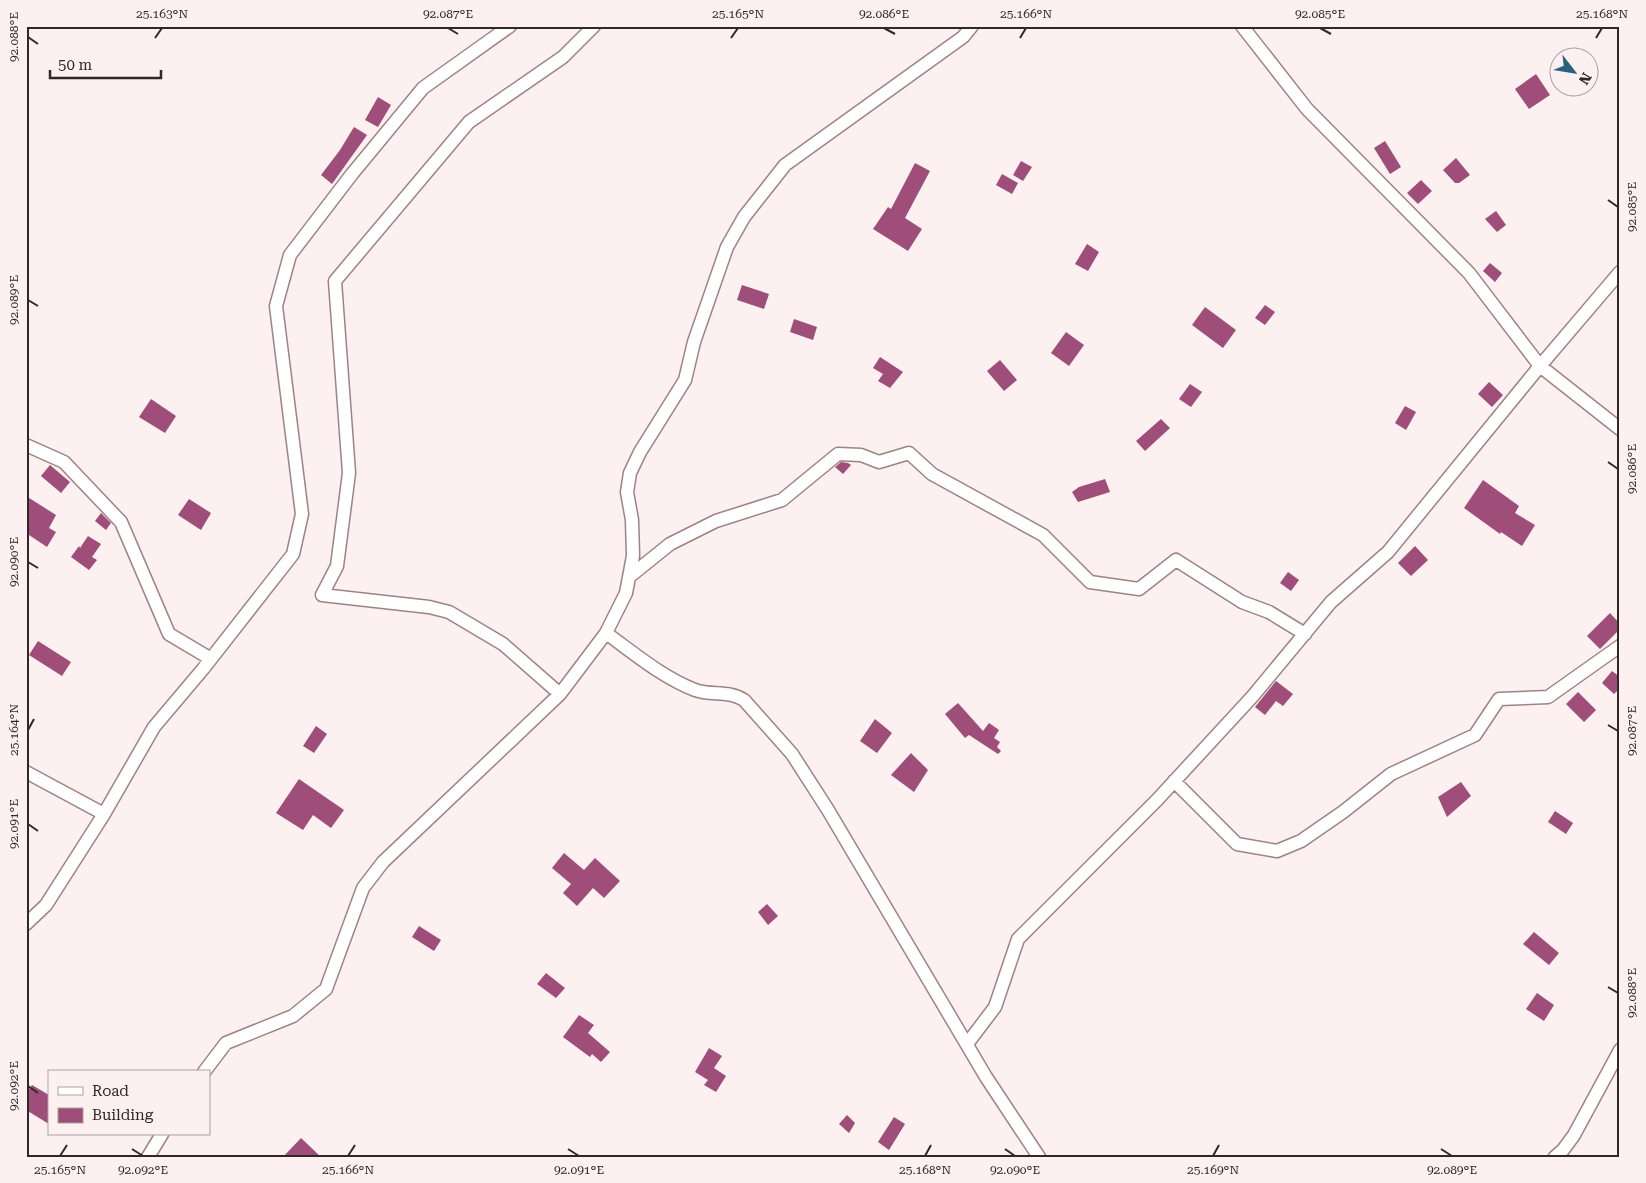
<svg xmlns="http://www.w3.org/2000/svg" width="1646" height="1183" viewBox="0 0 1646 1183" font-family="'Roboto Serif',serif">
<rect width="100%" height="100%" fill="#fdf0f0"/>
<path fill="#9e4e79" d="M 1536,74 L 1550,95 L 1529,109 L 1515,89 Z
M 378,97 L 391,105 L 378,127 L 365,120 Z
M 354,127 L 367,135 L 332,184 L 321,175 L 340,150 Z
M 1385,141 L 1401,167 L 1390,174 L 1374,148 Z
M 1456,158 L 1470,175 L 1459,183 L 1455,183 L 1443,170 Z
M 1021,161 L 1032,167 L 1023,181 L 1013,175 Z
M 915,163 L 930,171 L 905,218 L 922,229 L 908,251 L 873,229 L 888,207 L 891,209 Z
M 1002,174 L 1018,183 L 1012,194 L 996,185 Z
M 1421,180 L 1432,191 L 1418,204 L 1407,193 Z
M 1496,211 L 1506,225 L 1497,232 L 1485,219 Z
M 1087,244 L 1099,252 L 1088,271 L 1075,264 Z
M 1490,263 L 1502,273 L 1495,282 L 1483,271 Z
M 742,285 L 769,294 L 764,309 L 737,300 Z
M 1265,305 L 1275,312 L 1265,325 L 1255,318 Z
M 1205,307 L 1236,330 L 1223,348 L 1192,325 Z
M 794,319 L 817,327 L 813,340 L 790,332 Z
M 1066,332 L 1084,345 L 1069,366 L 1051,353 Z
M 880,357 L 903,372 L 890,388 L 878,381 L 883,374 L 873,368 Z
M 1000,360 L 1017,380 L 1004,391 L 987,371 Z
M 1489,382 L 1503,395 L 1492,407 L 1478,394 Z
M 1190,384 L 1202,392 L 1191,407 L 1179,399 Z
M 151,399 L 176,416 L 165,433 L 139,417 Z
M 1405,406 L 1416,412 L 1406,430 L 1395,423 Z
M 1161,419 L 1170,428 L 1145,451 L 1136,441 Z
M 841,462 L 848,463 L 851,465 L 843,474 L 835,467 Z
M 50,465 L 70,482 L 61,493 L 41,476 Z
M 1105,479 L 1110,492 L 1078,502 L 1072,492 L 1079,487 Z
M 1483,480 L 1519,506 L 1515,513 L 1535,525 L 1522,546 L 1501,532 L 1500,534 L 1464,508 Z
M 26,496 L 56,515 L 49,528 L 56,532 L 47,547 L 26,533 Z
M 189,499 L 211,513 L 201,530 L 178,515 Z
M 101,513 L 111,523 L 106,530 L 95,521 Z
M 88,536 L 101,544 L 92,557 L 97,560 L 89,570 L 71,557 L 79,546 L 80,548 Z
M 1415,546 L 1428,560 L 1411,576 L 1398,563 Z
M 1288,572 L 1299,580 L 1291,591 L 1280,583 Z
M 1610,613 L 1620,624 L 1620,629 L 1600,649 L 1587,636 Z
M 38,641 L 71,662 L 62,676 L 29,655 Z
M 1612,671 L 1620,677 L 1620,688 L 1614,694 L 1602,683 Z
M 1276,681 L 1293,694 L 1283,706 L 1276,701 L 1265,715 L 1255,707 Z
M 1578,692 L 1596,710 L 1584,722 L 1566,704 Z
M 958,703 L 983,731 L 989,723 L 999,730 L 994,738 L 1000,742 L 997,747 L 1001,751 L 998,754 L 969,735 L 965,738 L 945,714 Z
M 875,719 L 892,733 L 877,753 L 860,741 Z
M 316,726 L 327,734 L 314,753 L 303,746 Z
M 911,753 L 928,770 L 914,792 L 891,775 Z
M 299,779 L 344,810 L 331,828 L 313,815 L 303,830 L 276,813 Z
M 1461,782 L 1471,796 L 1447,817 L 1438,797 Z
M 1555,811 L 1573,823 L 1566,834 L 1548,822 Z
M 564,853 L 584,870 L 595,858 L 620,881 L 604,898 L 593,888 L 577,906 L 563,893 L 571,884 L 552,868 Z
M 767,904 L 778,916 L 768,925 L 758,912 Z
M 419,926 L 441,940 L 434,951 L 412,937 Z
M 1534,932 L 1559,953 L 1549,965 L 1523,944 Z
M 546,973 L 565,988 L 556,998 L 537,984 Z
M 1537,993 L 1554,1005 L 1544,1021 L 1526,1009 Z
M 579,1015 L 594,1025 L 588,1033 L 610,1052 L 601,1062 L 592,1054 L 590,1057 L 563,1037 Z
M 709,1048 L 722,1056 L 714,1068 L 726,1076 L 716,1092 L 704,1085 L 708,1080 L 695,1072 Z
M 32,1085 L 49,1095 L 49,1124 L 26,1110 L 26,1094 Z
M 847,1115 L 855,1123 L 849,1133 L 839,1124 Z
M 894,1117 L 905,1124 L 889,1150 L 878,1142 Z
M 301,1138 L 321,1157 L 283,1157 Z"/>
<g fill="none" stroke-linecap="round" stroke-linejoin="round">
<g stroke="#9f8383" stroke-width="15">
<path id="street" d="M 972,26 L 963,37 L 785,165 L 744,217 L 727,247 L 694,342 L 685,380 L 640,452 L 630,473 L 627,492 L 632,520 L 633,556 L 626,593 L 606,633 C 635,654 662,677 695,690 C 711,696 728,690 744,700 L 792,754 L 828,810 L 986,1077 L 1039,1157
M 1242,26 L 1307,109 L 1469,273 L 1540,366 L 1620,429
M 26,445 L 64,462 L 121,522 L 169,634 L 211,659
M 629,577 L 670,544 L 716,521 L 782,500 L 838,454 L 861,455 L 879,462 L 909,453 L 932,474 L 1043,535 L 1090,582 L 1139,589 L 1176,560 L 1242,602 L 1269,612 L 1305,634
M 560,694 L 503,644 L 449,612 L 429,607 L 322,595 L 337,566 L 349,473 L 335,281 L 469,122 L 563,57 L 594,26
M 26,772 L 104,814
M 1174,781 L 1237,844 L 1277,851 L 1301,841 L 1343,812 L 1391,774 L 1475,735 L 1499,699 L 1548,697 L 1620,646
M 26,924 L 46,905 L 104,814 L 154,727 L 203,669 L 293,554 L 302,514 L 276,306 L 290,255 L 352,174 L 423,88 L 510,26
M 967,1044 L 995,1007 L 1018,939 L 1157,800 L 1252,697 L 1331,602 L 1388,552 L 1540,366 L 1620,272
M 204,1072 L 226,1043 L 293,1016 L 326,989 L 363,888 L 383,862 L 560,694 L 606,633
M 148,1157 L 162,1134
M 1555,1157 L 1563,1150 L 1574,1135 L 1620,1050"/>
</g>
<use href="#street" stroke="#fff" stroke-width="12"/>
</g>
<path fill="none" stroke="#322626" stroke-width="2" d="M 448,28 L 458,34M 884,28 L 895,34M 1320,28 L 1331,34M 28,37 L 38,44M 155,38 L 162,28M 731,38 L 738,28M 1020,38 L 1026,28M 1596,38 L 1602,28M 1608,200 L 1618,207M 28,300 L 38,306M 1608,462 L 1618,469M 28,562 L 38,568M 1608,725 L 1618,731M 28,730 L 34,719M 28,824 L 38,831M 1608,987 L 1618,993M 28,1086 L 38,1093M 132,1149 L 143,1156M 568,1149 L 579,1156M 1005,1149 L 1015,1156M 1441,1149 L 1452,1156M 60,1156 L 67,1145M 348,1156 L 355,1145M 925,1156 L 931,1145M 1213,1156 L 1219,1145"/>
<rect width="1646" height="1183" fill="none" stroke="#fdf0f0" stroke-width="55"/>
<rect x="48" y="1070" width="162" height="65" fill="#fdf0f0" stroke="#ac9f9f"/>
<rect x="58" y="1087" width="25" height="8" fill="#ffffff" stroke="#ac9f9f"/>
<text x="92" y="1096" font-size="15" fill="#322626">Road</text>
<rect x="58" y="1108" width="25" height="15" fill="#9e4e79" stroke="#ac9f9f"/>
<text x="92" y="1120" font-size="15" fill="#322626">Building</text>
<g transform="translate(1574 72) rotate(121)"><circle r="24" fill="#fdf0f0" stroke="#ac9f9f"/>
<path d="M0-4L9 19L0 12L-9 19Z" fill="#29627b"/>
<text y="-8" font-size="14" font-weight="bold" text-anchor="middle" fill="#322626">N</text>
</g>
<path d="M50 70v8h111v-8" fill="none" stroke="#322626" stroke-width="2.5"/>
<text x="58" y="70" font-size="15" fill="#322626" stroke="#fdf0f0" stroke-width="4" paint-order="stroke">50 m</text>
<rect x="28" y="28" width="1590" height="1128" fill="none" stroke="#322626" stroke-width="2"/>
<g font-size="12" text-anchor="middle" fill="#322626">
<text x="162" y="18">25.163°N</text>
<text x="448" y="18">92.087°E</text>
<text x="738" y="18">25.165°N</text>
<text x="884" y="18">92.086°E</text>
<text x="1026" y="18">25.166°N</text>
<text x="1320" y="18">92.085°E</text>
<text x="1602" y="18">25.168°N</text>
<text transform="translate(14 37) rotate(-90)" y="4">92.088°E</text>
<text transform="translate(1632 207) rotate(-90)" y="4">92.085°E</text>
<text transform="translate(14 300) rotate(-90)" y="4">92.089°E</text>
<text transform="translate(1632 469) rotate(-90)" y="4">92.086°E</text>
<text transform="translate(14 562) rotate(-90)" y="4">92.090°E</text>
<text transform="translate(14 730) rotate(-90)" y="4">25.164°N</text>
<text transform="translate(1632 731) rotate(-90)" y="4">92.087°E</text>
<text transform="translate(14 824) rotate(-90)" y="4">92.091°E</text>
<text transform="translate(1632 993) rotate(-90)" y="4">92.088°E</text>
<text transform="translate(14 1086) rotate(-90)" y="4">92.092°E</text>
<text x="60" y="1174">25.165°N</text>
<text x="143" y="1174">92.092°E</text>
<text x="348" y="1174">25.166°N</text>
<text x="579" y="1174">92.091°E</text>
<text x="925" y="1174">25.168°N</text>
<text x="1015" y="1174">92.090°E</text>
<text x="1213" y="1174">25.169°N</text>
<text x="1452" y="1174">92.089°E</text>
</g>
</svg>
